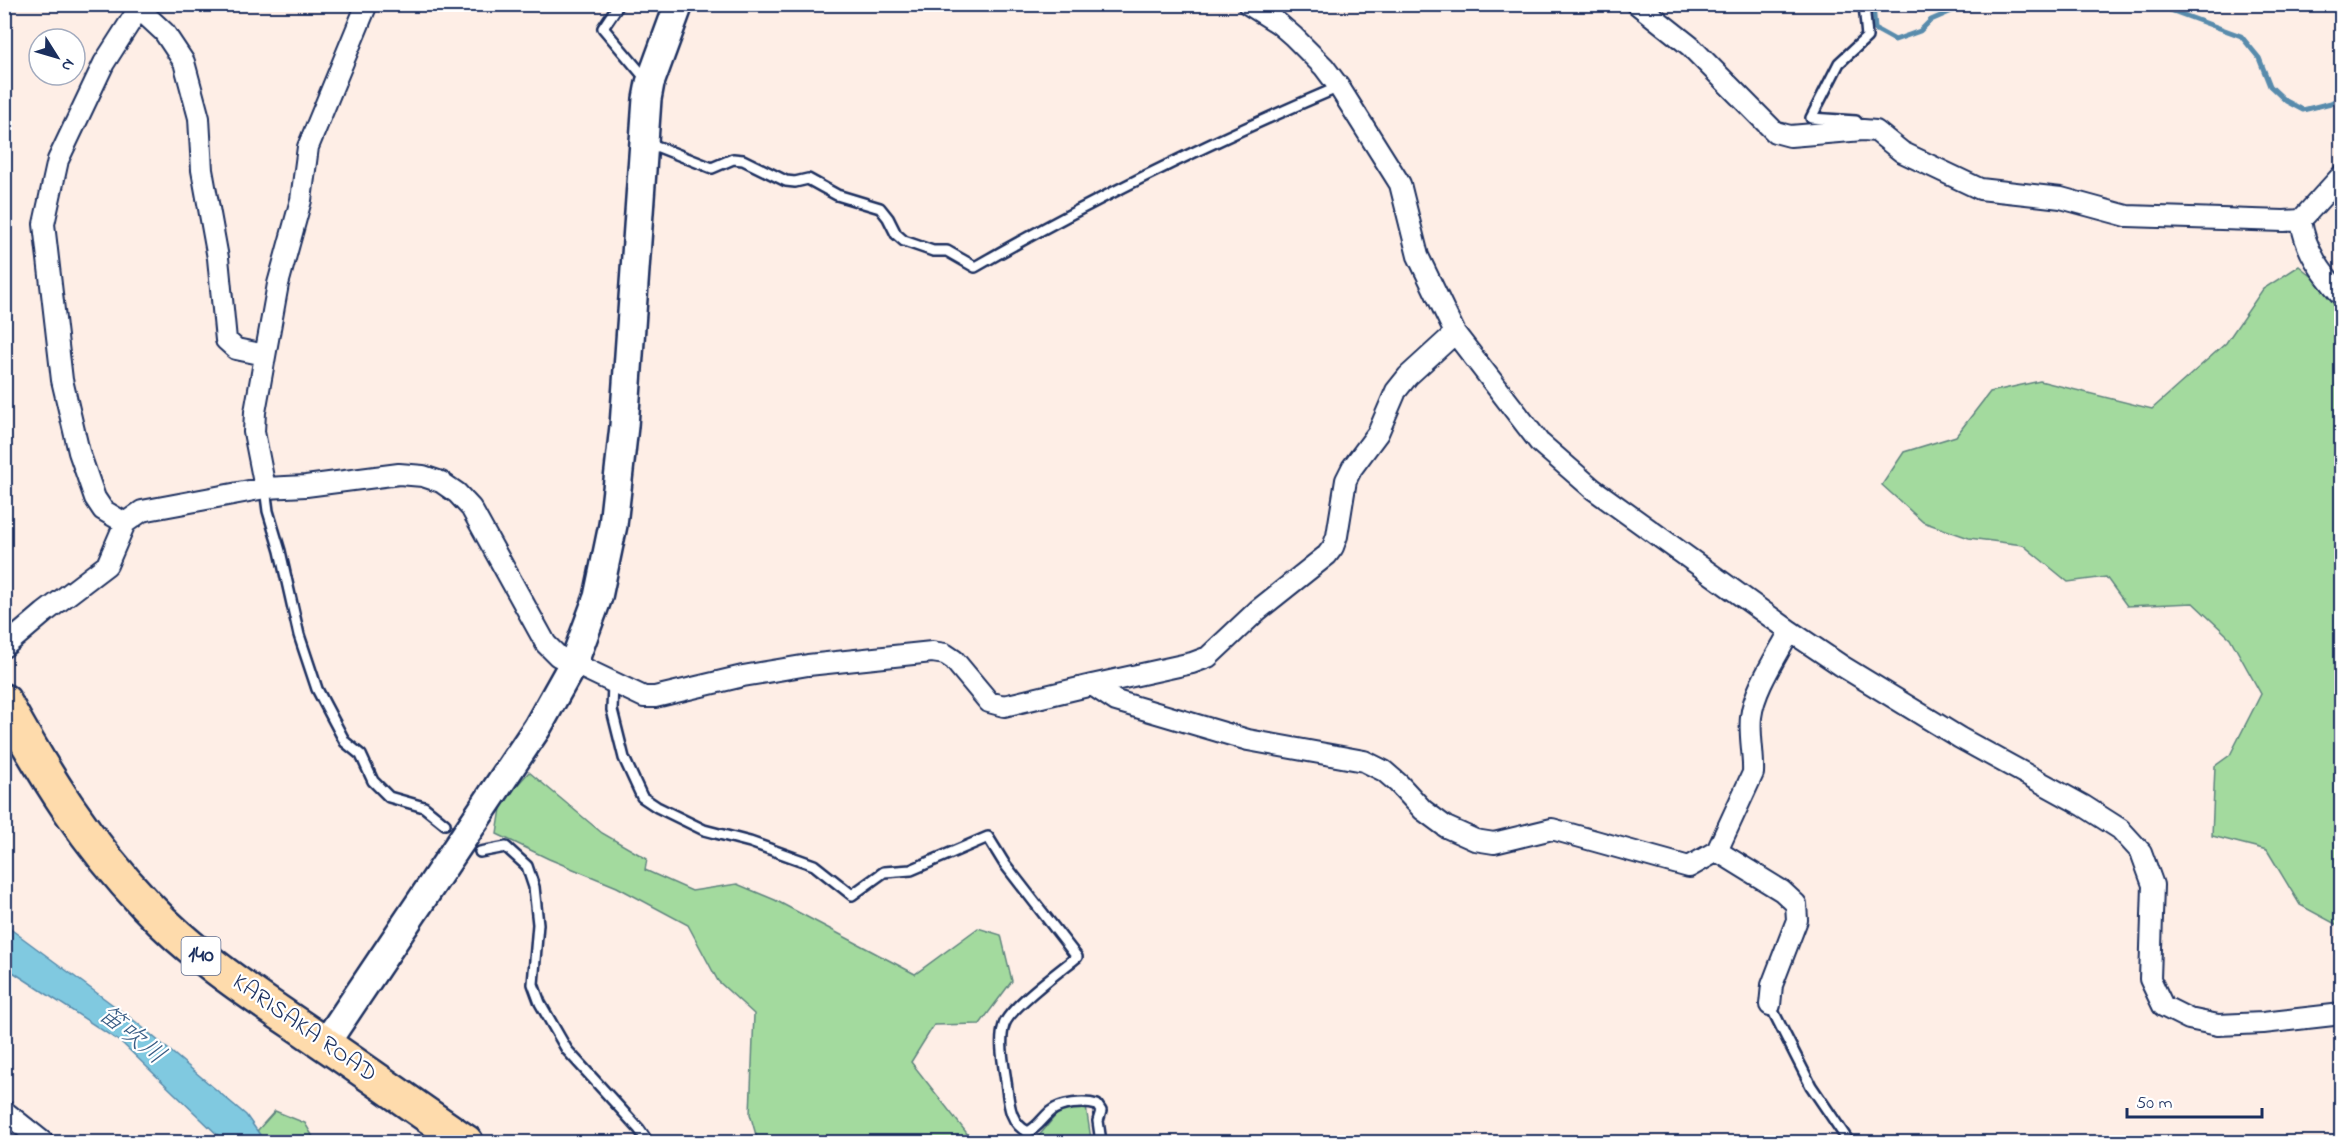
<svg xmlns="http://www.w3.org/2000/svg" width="2346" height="1147" viewBox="0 0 2346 1147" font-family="'Indie Flower','Klee One',sans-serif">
<rect width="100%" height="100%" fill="#feeee6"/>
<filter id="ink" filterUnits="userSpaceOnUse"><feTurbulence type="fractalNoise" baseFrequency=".0167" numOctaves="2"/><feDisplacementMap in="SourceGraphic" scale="12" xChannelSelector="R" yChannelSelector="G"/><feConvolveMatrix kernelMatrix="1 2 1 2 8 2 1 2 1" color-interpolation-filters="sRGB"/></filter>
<g filter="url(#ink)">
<path fill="#a3da9e" stroke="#5f847e" stroke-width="1.5" d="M 2299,266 L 2341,300 L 2341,927 L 2300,905 L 2267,850 L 2212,836 L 2215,766 L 2230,755 L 2261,694 L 2230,638 L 2193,603 L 2127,606 L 2106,577 L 2068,582 L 2023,545 L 1969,538 L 1923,522 L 1882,485 L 1904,452 L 1956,436 L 1990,392 L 2040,381 L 2152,409 L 2226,343 L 2263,289 Z
M 529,772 L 602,833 L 647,859 L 645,870 L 692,891 L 737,884 L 775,900 L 915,974 L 978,928 L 1001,935 L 1012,981 L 980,1024 L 934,1025 L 911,1062 L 969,1136 L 980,1142 L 758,1142 L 750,1114 L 754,1014 L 718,981 L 688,925 L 617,887 L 549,859 L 497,834 L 502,802 Z
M 1086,1107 L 1091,1139 L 1094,1142 L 1034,1142 L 1060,1110 Z
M 275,1111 L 305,1123 L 316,1142 L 265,1142 L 257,1131 Z"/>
<path fill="#80c9e0" stroke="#588bac" stroke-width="1.5" d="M 5,925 L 136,1022 L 246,1115 L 265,1142 L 225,1142 L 122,1043 L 5,967 Z"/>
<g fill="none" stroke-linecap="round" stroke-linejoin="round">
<path stroke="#588bac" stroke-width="5" d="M 1873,4 L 1875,29 L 1895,40 L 1920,31 L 1931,20 L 1968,4
M 2154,4 L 2241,36 L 2259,58 L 2270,86 L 2286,101 L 2303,110 L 2331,103 L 2342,97"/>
<g stroke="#1b2f5e" stroke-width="14">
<path id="lane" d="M 619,4 L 603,28 L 646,79
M 1863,130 L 1856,121 L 1811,118 L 1839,63 L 1867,37 L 1864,4
M 646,142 L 712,168 L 733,159 L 743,160 L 786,181 L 795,182 L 808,179 L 837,195 L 880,208 L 888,218 L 896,234 L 904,241 L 933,251 L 947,251 L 975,267 C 1093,199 1214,140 1339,87
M 265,488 L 268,511 L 280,551 L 299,635 L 317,689 L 345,742 L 361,755 L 373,781 L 389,797 L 424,807 L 445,824
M 613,683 L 612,710 L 624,758 L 642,797 L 657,807 L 704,830 L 750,842 L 814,865 L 852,895 L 884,872 L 911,870 L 988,837 L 1004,863 L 1077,957 C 1061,970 1009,1008 1004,1025 C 998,1044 1005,1070 1007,1089 C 1009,1106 1011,1124 1028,1132 C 1038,1127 1042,1119 1050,1112 C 1060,1103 1085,1101 1097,1105 L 1101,1111 L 1098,1121 L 1101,1142
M 480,852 L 506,847 L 527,866 L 534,887 L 538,924 L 533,984 L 540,1003 L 567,1050 L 639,1129 L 648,1142
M 1770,1005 L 1811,1086 L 1849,1142"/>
</g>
<g stroke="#1b2f5e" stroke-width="24">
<path id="street" d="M 1248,4 L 1278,23 L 1293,36 L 1324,67 L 1339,87 L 1400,184 L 1418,256 L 1455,333 L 1539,442 L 1593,489 L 1790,631 L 1842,666 L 1960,738 L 2084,806 L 2120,829 L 2141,852 L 2153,885 L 2150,979 L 2163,1006 L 2189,1019 L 2218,1025 L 2263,1023 L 2342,1014
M 1637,4 L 1690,46 L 1775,132 L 1790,136 L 1863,130 L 1876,131 L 1902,152 L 1980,189 L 2061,198 L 2127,216 L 2284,221 L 2301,220 L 2342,175
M 137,7 L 164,32 L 184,62 L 199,118 L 202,170 L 218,258 L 226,340 L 236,349 L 265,355
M 2301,220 C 2305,251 2322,273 2342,296
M 265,488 L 254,432 L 255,412 L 278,284 L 301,200 L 308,147 L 367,4
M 125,523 L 103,510 L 95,498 L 79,452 L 62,380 L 44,224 L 58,160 L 104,63 L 136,13 L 138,4
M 4,647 L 44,613 L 107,565 L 125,523 L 142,511 L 265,488 L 306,486 L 399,474 L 423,476 L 441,482 L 457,493 L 471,508 L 546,644 L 558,656 L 644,697 L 655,697 L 743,676 L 808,665 L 932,652 L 945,654 L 954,660 L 989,702 L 1004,706 L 1092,685 L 1116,701 L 1248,740 L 1364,761 L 1384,771 L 1399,784 L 1423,810 L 1446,827 L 1475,840 L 1494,843 L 1552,829 L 1689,867 L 1717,851 L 1753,773 C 1754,755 1749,735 1751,717 C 1754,689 1777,656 1790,631
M 1092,685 L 1192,663 L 1208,657 L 1258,610 L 1327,555 L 1333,547 L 1337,536 L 1346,480 L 1352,468 L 1378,433 L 1396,391 L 1408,376 L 1455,333
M 1717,851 L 1782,891 L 1796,904 L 1797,920 L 1772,985 L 1770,1005
M 4,1111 L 43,1142"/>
</g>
<g stroke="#1b2f5e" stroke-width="32">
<path id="secondary" d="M 325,1044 L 537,728 L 574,662 L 598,597 L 613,525 L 624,426 L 647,99 L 650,83 L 679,4"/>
</g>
<g stroke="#1b2f5e" stroke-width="38">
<path id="highway" d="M 4,701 C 45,776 87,843 146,905 C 198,961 263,1001 325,1044 C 372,1076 419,1110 466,1142"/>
</g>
<use href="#lane" stroke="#fff" stroke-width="9"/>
<use href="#street" stroke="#fff" stroke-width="20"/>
<use href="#secondary" stroke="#fff" stroke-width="27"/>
<use href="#highway" stroke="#fedbac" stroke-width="33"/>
</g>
</g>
<g text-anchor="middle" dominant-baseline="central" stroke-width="4.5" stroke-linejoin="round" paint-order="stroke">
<rect fill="#fff" stroke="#5f6d8e" stroke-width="1.5" x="181.5" y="937" width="39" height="38" rx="4.5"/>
<g font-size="22" font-weight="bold" fill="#1b2f5e">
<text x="201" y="956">140</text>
</g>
<g font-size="24" fill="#1b2f5e" stroke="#fff">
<text transform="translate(304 1029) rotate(35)">KARISAKA ROAD</text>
</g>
<g font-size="26" font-style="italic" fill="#395d85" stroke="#fff">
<text transform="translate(131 1036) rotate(39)">笛吹川</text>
</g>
</g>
<rect width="2346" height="1147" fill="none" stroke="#fff" stroke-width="24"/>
<rect x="12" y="12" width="2322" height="1123" fill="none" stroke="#1b2f5e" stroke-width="2" filter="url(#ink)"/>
<g transform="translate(57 57) rotate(127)"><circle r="28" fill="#ffffff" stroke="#a4acbf" stroke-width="1.5"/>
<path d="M0-4.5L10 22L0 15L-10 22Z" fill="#1b2f5e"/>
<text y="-9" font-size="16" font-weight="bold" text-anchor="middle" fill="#1b2f5e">N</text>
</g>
<path d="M2127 1108v9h135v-9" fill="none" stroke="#1b2f5e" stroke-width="3"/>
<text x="2136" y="1108" font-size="18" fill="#1b2f5e" stroke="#ffffff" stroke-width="4.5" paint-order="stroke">50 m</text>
</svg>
